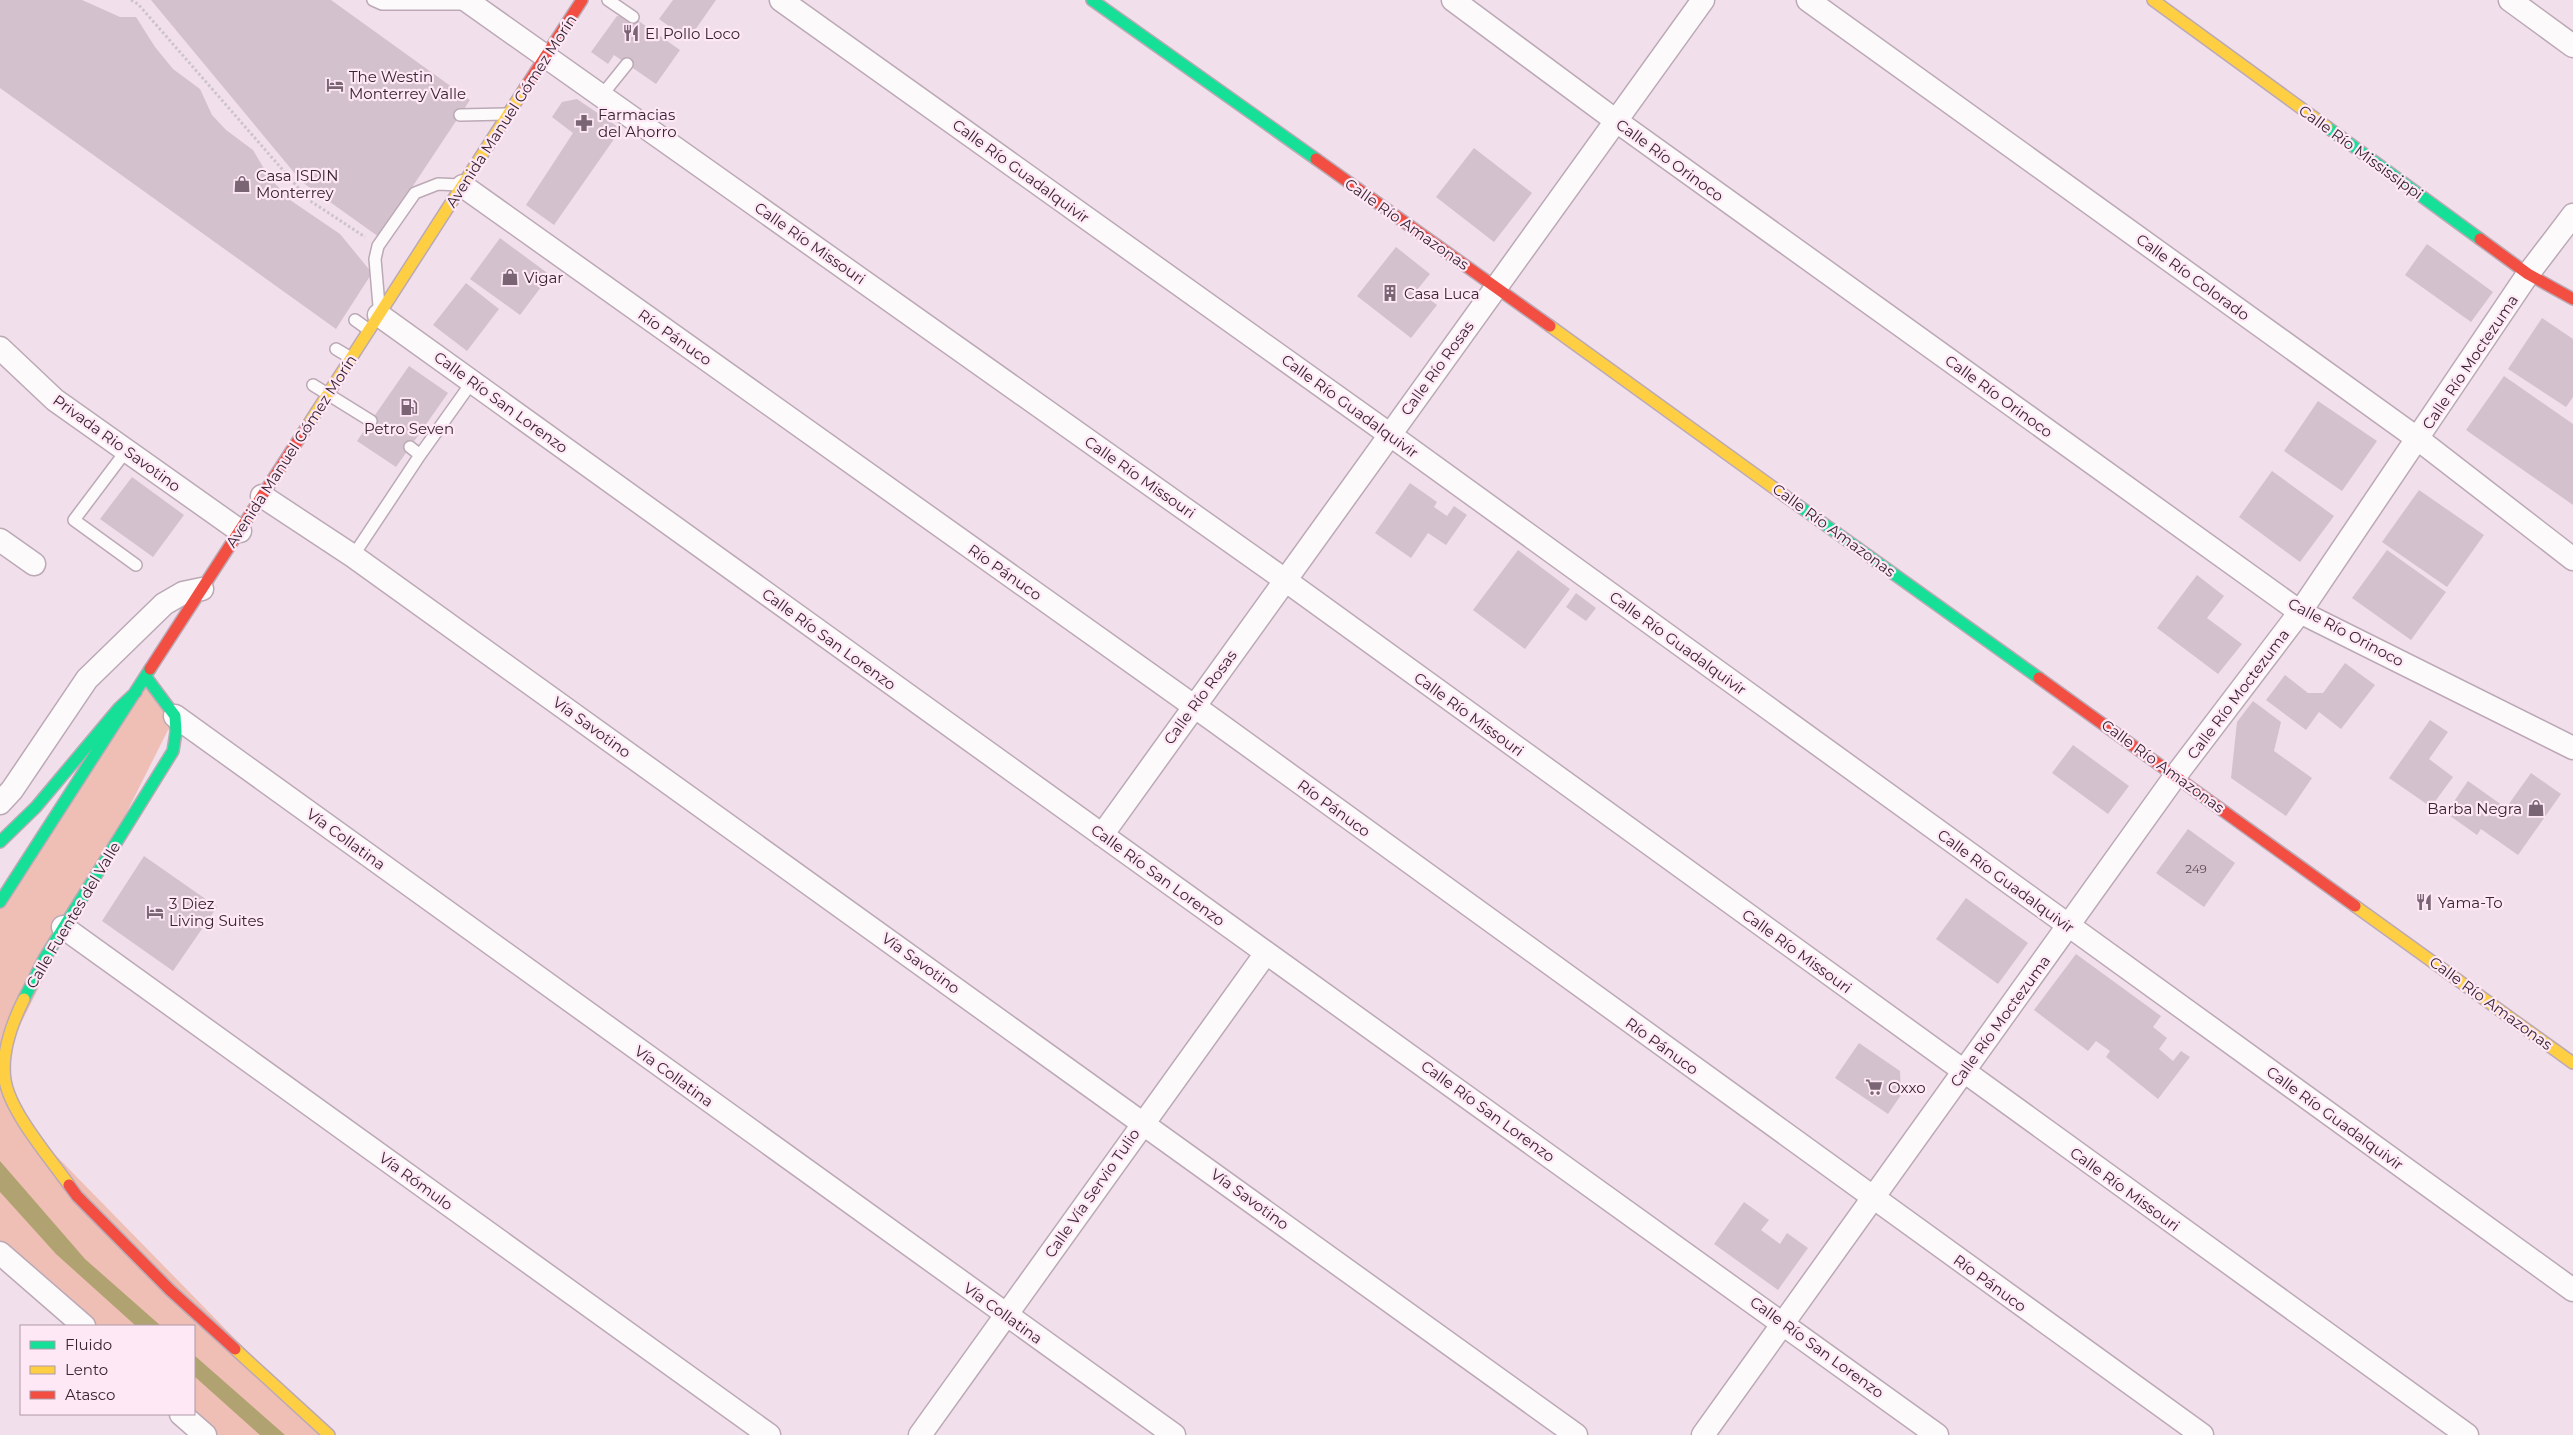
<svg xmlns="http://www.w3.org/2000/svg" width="2573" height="1435" viewBox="0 0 2573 1435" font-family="Montserrat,sans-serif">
<rect width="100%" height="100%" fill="#f1dfeb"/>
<path fill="#efbfb6" d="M 146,677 L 175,716 L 4,1057 L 25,1124 L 329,1435 L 205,1435 L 194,1414 L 194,1326 L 84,1326 L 0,1253 L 0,902 Z"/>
<path fill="#b1a371" d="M 0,1161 L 85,1259 L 161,1326 L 136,1326 L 56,1254 L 0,1192 Z
M 194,1355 L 285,1435 L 260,1435 L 194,1376 Z"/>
<path fill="#d3c1cd" d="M 0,0 L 82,0 L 120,17 L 136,17 L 155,47 L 173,69 L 200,89 L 212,115 L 226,130 L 253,150 L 269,177 L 290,200 L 340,234 L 372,273 L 336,329 L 0,88 Z
M 151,0 L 331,0 L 470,100 L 379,237 L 302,182 Z
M 673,0 L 716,0 L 688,40 L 659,19 Z
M 617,16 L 633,17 L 680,50 L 656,84 L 614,55 L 608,64 L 591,52 Z
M 577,99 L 621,129 L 554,225 L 526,205 L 573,133 L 552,117 L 562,102 Z
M 1474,148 L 1532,193 L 1494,242 L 1436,197 Z
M 500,238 L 550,275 L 520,315 L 470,279 Z
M 2427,244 L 2493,292 L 2471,322 L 2405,275 Z
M 1396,247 L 1430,274 L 1417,290 L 1437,305 L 1411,338 L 1357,296 Z
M 466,283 L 499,309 L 467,351 L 433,325 Z
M 2542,318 L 2573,339 L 2573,397 L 2566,407 L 2508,369 Z
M 409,366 L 448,393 L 396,467 L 357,441 Z
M 2504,376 L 2573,424 L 2573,505 L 2466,430 Z
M 2318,401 L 2377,441 L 2342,491 L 2284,451 Z
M 2272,471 L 2334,516 L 2300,562 L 2239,517 Z
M 132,477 L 184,515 L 153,557 L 100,519 Z
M 1410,483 L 1437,502 L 1434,507 L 1447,516 L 1454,506 L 1467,515 L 1446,545 L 1428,533 L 1411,558 L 1375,533 Z
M 2419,490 L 2484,535 L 2447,587 L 2382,542 Z
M 1518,550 L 1570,589 L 1525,649 L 1473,610 Z
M 2387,550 L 2446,592 L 2411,640 L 2352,598 Z
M 2197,575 L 2224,596 L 2207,618 L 2242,644 L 2218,674 L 2157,628 Z
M 1576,593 L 1596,608 L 1586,621 L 1566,607 Z
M 2345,663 L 2375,685 L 2341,729 L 2319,712 L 2306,730 L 2266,700 L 2285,675 L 2308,693 L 2323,693 Z
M 2253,701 L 2281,722 L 2274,751 L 2312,778 L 2286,816 L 2231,778 L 2237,722 Z
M 2430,720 L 2448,732 L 2429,759 L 2453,777 L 2431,807 L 2389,778 Z
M 2073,745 L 2129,786 L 2108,814 L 2052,773 Z
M 2531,773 L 2561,794 L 2518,855 L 2481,829 L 2477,835 L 2446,813 L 2468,781 L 2506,808 Z
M 2188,829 L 2235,863 L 2204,907 L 2156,873 Z
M 144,856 L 217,907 L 173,971 L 102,921 Z
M 1966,898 L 2028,943 L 1998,984 L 1936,939 Z
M 2076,954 L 2161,1016 L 2153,1027 L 2167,1038 L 2159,1049 L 2173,1061 L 2181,1051 L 2190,1057 L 2158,1099 L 2106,1057 L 2110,1051 L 2096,1041 L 2088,1051 L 2034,1010 Z
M 1859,1043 L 1900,1071 L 1901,1095 L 1888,1114 L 1835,1078 Z
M 1744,1202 L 1769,1220 L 1761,1230 L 1780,1244 L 1787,1233 L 1808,1248 L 1778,1290 L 1714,1244 Z"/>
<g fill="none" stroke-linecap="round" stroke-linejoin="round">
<g stroke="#bba9b5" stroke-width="14">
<path id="lane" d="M 373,0 L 382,4 L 470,4
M 608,0 L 633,17
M 602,95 L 627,64
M 460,115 L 506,114
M 379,306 L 375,259 L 378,246 L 415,193 L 438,184 L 460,185
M 355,320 L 369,330
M 336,349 L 351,358
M 313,385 L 371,421
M 126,451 L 74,520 L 136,565
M 420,455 L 472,382
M 353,556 L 420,455 L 410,447"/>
</g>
<g stroke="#bba9b5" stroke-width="25">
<path id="street" d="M 466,0 L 1285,580 L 2467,1435
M 781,0 L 1389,434 L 2573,1290
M 1453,0 L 1615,120 L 2300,612 L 2573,748
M 1808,0 L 2418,439 L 2573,559
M 2510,0 L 2573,46
M 463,186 L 1212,719 L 2202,1435
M 379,315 L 1937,1435
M 0,348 L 55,400 L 240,531
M 262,496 L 353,556 L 1576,1435
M 0,540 L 34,564
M 175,716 L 1174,1435
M 0,803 L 12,790 L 87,679 L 164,604 L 183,593 L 202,589
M 1102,835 L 1703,0
M 63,927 L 769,1435
M 0,1253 L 84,1326
M 181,1414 L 205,1435
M 920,1435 L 1266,953
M 1703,1435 L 2176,775 L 2300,612 L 2528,274 L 2573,215"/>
</g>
<g stroke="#bba9b5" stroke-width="14">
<path id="fast" d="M 1092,0 L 1316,159
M 2327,127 L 2480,239
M 1785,496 L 2039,678
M 0,842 L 36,807 L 119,708 L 136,692
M 0,902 L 150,669
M 24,999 L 44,959 L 173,751 L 176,732 L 175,716 L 146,677"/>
</g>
<g stroke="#bba9b5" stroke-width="14">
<path id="slow" d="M 2153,0 L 2327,127
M 1550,326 L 1785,496
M 308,425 L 525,88
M 2355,906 L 2573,1063
M 24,999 C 12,1023 1,1054 5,1080 C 10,1112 50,1158 69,1185
M 235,1349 L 329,1435"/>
</g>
<g stroke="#bba9b5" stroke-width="14">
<path id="jam" d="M 525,88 L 582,0
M 1316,159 L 1550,326
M 2480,239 L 2528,274 L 2573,299
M 150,669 L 308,425
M 2039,678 L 2355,906
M 69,1185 L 77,1196 L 170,1290 L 235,1349"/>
</g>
<path stroke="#ccc4ca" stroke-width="3" stroke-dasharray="2.5 2.5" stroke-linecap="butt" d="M 131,0 L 138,4 L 309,200 L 365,237"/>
<use href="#lane" stroke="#fdfafc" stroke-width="11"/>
<use href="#street" stroke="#fdfafc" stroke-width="22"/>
<use href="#fast" stroke="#16e098" stroke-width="11"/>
<use href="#slow" stroke="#ffcf43" stroke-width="11"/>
<use href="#jam" stroke="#f24e42" stroke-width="11"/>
</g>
<defs>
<g id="restaurant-bare" transform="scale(1.35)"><path d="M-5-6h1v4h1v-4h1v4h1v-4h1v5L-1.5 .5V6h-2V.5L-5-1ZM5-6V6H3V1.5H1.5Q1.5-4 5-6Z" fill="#796573" stroke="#ffe8f6" stroke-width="2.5" paint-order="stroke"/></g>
<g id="hotel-bare" transform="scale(1.35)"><path d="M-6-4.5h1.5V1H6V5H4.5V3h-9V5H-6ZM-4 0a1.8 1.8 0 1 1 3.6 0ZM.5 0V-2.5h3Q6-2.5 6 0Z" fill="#796573" stroke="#ffe8f6" stroke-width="2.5" paint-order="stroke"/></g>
<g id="pharmacy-bare" transform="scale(1.35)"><path d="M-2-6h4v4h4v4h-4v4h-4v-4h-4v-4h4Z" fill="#796573" stroke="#ffe8f6" stroke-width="2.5" paint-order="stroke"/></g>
<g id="shop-bare" transform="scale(1.35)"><path d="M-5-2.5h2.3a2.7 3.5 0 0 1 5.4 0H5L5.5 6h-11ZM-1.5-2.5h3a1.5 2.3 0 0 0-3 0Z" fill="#796573" stroke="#ffe8f6" stroke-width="2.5" paint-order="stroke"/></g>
<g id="building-bare" transform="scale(1.35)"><path d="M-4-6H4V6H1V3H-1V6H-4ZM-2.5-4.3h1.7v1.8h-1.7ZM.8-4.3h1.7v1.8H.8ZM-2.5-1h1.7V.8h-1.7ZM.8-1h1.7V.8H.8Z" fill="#796573" stroke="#ffe8f6" stroke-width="2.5" paint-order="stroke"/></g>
<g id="fuel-bare" transform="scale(1.35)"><path d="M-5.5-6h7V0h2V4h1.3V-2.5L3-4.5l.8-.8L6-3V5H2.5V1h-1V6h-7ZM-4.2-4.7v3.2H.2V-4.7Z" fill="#796573" stroke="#ffe8f6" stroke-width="2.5" paint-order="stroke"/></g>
<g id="supermarket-bare" transform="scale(1.35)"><path d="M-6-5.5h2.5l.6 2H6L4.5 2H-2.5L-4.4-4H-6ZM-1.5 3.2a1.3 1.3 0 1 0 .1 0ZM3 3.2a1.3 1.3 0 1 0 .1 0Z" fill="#796573" stroke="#ffe8f6" stroke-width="2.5" paint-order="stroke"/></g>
</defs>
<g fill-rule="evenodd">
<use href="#restaurant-bare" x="631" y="33"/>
<use href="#hotel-bare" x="335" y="85"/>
<use href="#pharmacy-bare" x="584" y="123"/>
<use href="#shop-bare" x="242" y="184"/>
<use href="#shop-bare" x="510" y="277"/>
<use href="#building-bare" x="1390" y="293"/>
<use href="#fuel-bare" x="409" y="407"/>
<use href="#shop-bare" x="2536" y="808"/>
<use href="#restaurant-bare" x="2424" y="902"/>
<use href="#hotel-bare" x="155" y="912"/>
<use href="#supermarket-bare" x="1874" y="1087"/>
</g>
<g text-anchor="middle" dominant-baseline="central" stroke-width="4.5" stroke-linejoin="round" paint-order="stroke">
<g font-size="12" fill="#604b59">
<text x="2196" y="868">249</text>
</g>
<g font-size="15" fill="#392432" stroke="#ffe8f6" text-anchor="start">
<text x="645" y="33">El Pollo Loco</text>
<text x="349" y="76">The Westin<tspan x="349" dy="17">Monterrey Valle</tspan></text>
<text x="598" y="114">Farmacias<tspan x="598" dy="17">del Ahorro</tspan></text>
<text x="256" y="175">Casa ISDIN<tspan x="256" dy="17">Monterrey</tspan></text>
<text x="524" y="277">Vigar</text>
<text x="1404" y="293">Casa Luca</text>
<text x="409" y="428" text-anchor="middle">Petro Seven</text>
<text x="2522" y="808" text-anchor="end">Barba Negra</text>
<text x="2438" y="902">Yama-To</text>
<text x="169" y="903">3 Diez<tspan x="169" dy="17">Living Suites</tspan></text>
<text x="1888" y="1087">Oxxo</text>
</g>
<g font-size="15" fill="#392432" stroke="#ffe8f6">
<text transform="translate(511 111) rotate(-57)">Avenida Manuel Gómez Morín</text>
<text transform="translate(2361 152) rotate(36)">Calle Río Mississippi</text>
<text transform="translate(1670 160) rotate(36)">Calle Río Orinoco</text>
<text transform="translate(1021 171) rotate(36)">Calle Río Guadalquivir</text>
<text transform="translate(1407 224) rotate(35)">Calle Río Amazonas</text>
<text transform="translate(810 243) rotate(35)">Calle Río Missouri</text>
<text transform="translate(2193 277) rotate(36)">Calle Río Colorado</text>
<text transform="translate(675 337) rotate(35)">Río Pánuco</text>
<text transform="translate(2470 362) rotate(-56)">Calle Río Moctezuma</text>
<text transform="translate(1437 368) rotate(-54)">Calle Río Rosas</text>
<text transform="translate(1999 396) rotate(36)">Calle Río Orinoco</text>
<text transform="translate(501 402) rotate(36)">Calle Río San Lorenzo</text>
<text transform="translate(1350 406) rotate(36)">Calle Río Guadalquivir</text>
<text transform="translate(117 443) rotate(36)">Privada Rio Savotino</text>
<text transform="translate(291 451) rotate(-57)">Avenida Manuel Gómez Morín</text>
<text transform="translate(1140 477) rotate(35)">Calle Río Missouri</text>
<text transform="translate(1834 530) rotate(36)">Calle Río Amazonas</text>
<text transform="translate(1005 572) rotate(35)">Río Pánuco</text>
<text transform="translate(2346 632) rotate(28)">Calle Río Orinoco</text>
<text transform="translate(829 639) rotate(36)">Calle Río San Lorenzo</text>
<text transform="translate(1678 643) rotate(36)">Calle Río Guadalquivir</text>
<text transform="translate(2238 694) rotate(-53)">Calle Río Moctezuma</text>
<text transform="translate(1200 697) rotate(-54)">Calle Río Rosas</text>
<text transform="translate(1469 714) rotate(36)">Calle Río Missouri</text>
<text transform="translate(592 727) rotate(36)">Vía Savotino</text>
<text transform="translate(2163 766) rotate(36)">Calle Río Amazonas</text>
<text transform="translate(1334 808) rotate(36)">Río Pánuco</text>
<text transform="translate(346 839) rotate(36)">Vía Collatina</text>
<text transform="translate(1158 875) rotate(36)">Calle Río San Lorenzo</text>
<text transform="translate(2006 881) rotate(36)">Calle Río Guadalquivir</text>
<text transform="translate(73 915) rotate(-59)">Calle Fuentes del Valle</text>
<text transform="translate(1797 951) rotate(36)">Calle Río Missouri</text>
<text transform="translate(921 963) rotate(36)">Vía Savotino</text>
<text transform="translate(2491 1003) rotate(36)">Calle Río Amazonas</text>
<text transform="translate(2000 1021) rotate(-54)">Calle Río Moctezuma</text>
<text transform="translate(1662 1046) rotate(36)">Río Pánuco</text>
<text transform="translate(674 1076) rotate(36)">Vía Collatina</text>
<text transform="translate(1488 1111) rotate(36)">Calle Río San Lorenzo</text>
<text transform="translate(2335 1118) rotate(36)">Calle Río Guadalquivir</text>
<text transform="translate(416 1181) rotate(36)">Vía Rómulo</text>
<text transform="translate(2125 1189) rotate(36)">Calle Río Missouri</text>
<text transform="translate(1092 1193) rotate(-55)">Calle Vía Servio Tulio</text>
<text transform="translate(1250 1199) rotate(36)">Vía Savotino</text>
<text transform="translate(1990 1283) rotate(36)">Río Pánuco</text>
<text transform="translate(1003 1313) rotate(36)">Vía Collatina</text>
<text transform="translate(1817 1347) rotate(36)">Calle Río San Lorenzo</text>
</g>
</g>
<rect x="20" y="1325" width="175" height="90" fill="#ffe8f6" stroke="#b09aa8"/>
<rect x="30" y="1341" width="25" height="8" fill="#16e098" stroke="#b09aa8"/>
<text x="65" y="1350" font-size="15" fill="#392432">Fluido</text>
<rect x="30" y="1366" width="25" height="8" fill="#ffcf43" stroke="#b09aa8"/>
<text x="65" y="1375" font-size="15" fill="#392432">Lento</text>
<rect x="30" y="1391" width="25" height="8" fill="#f24e42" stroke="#b09aa8"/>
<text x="65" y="1400" font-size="15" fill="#392432">Atasco</text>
</svg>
